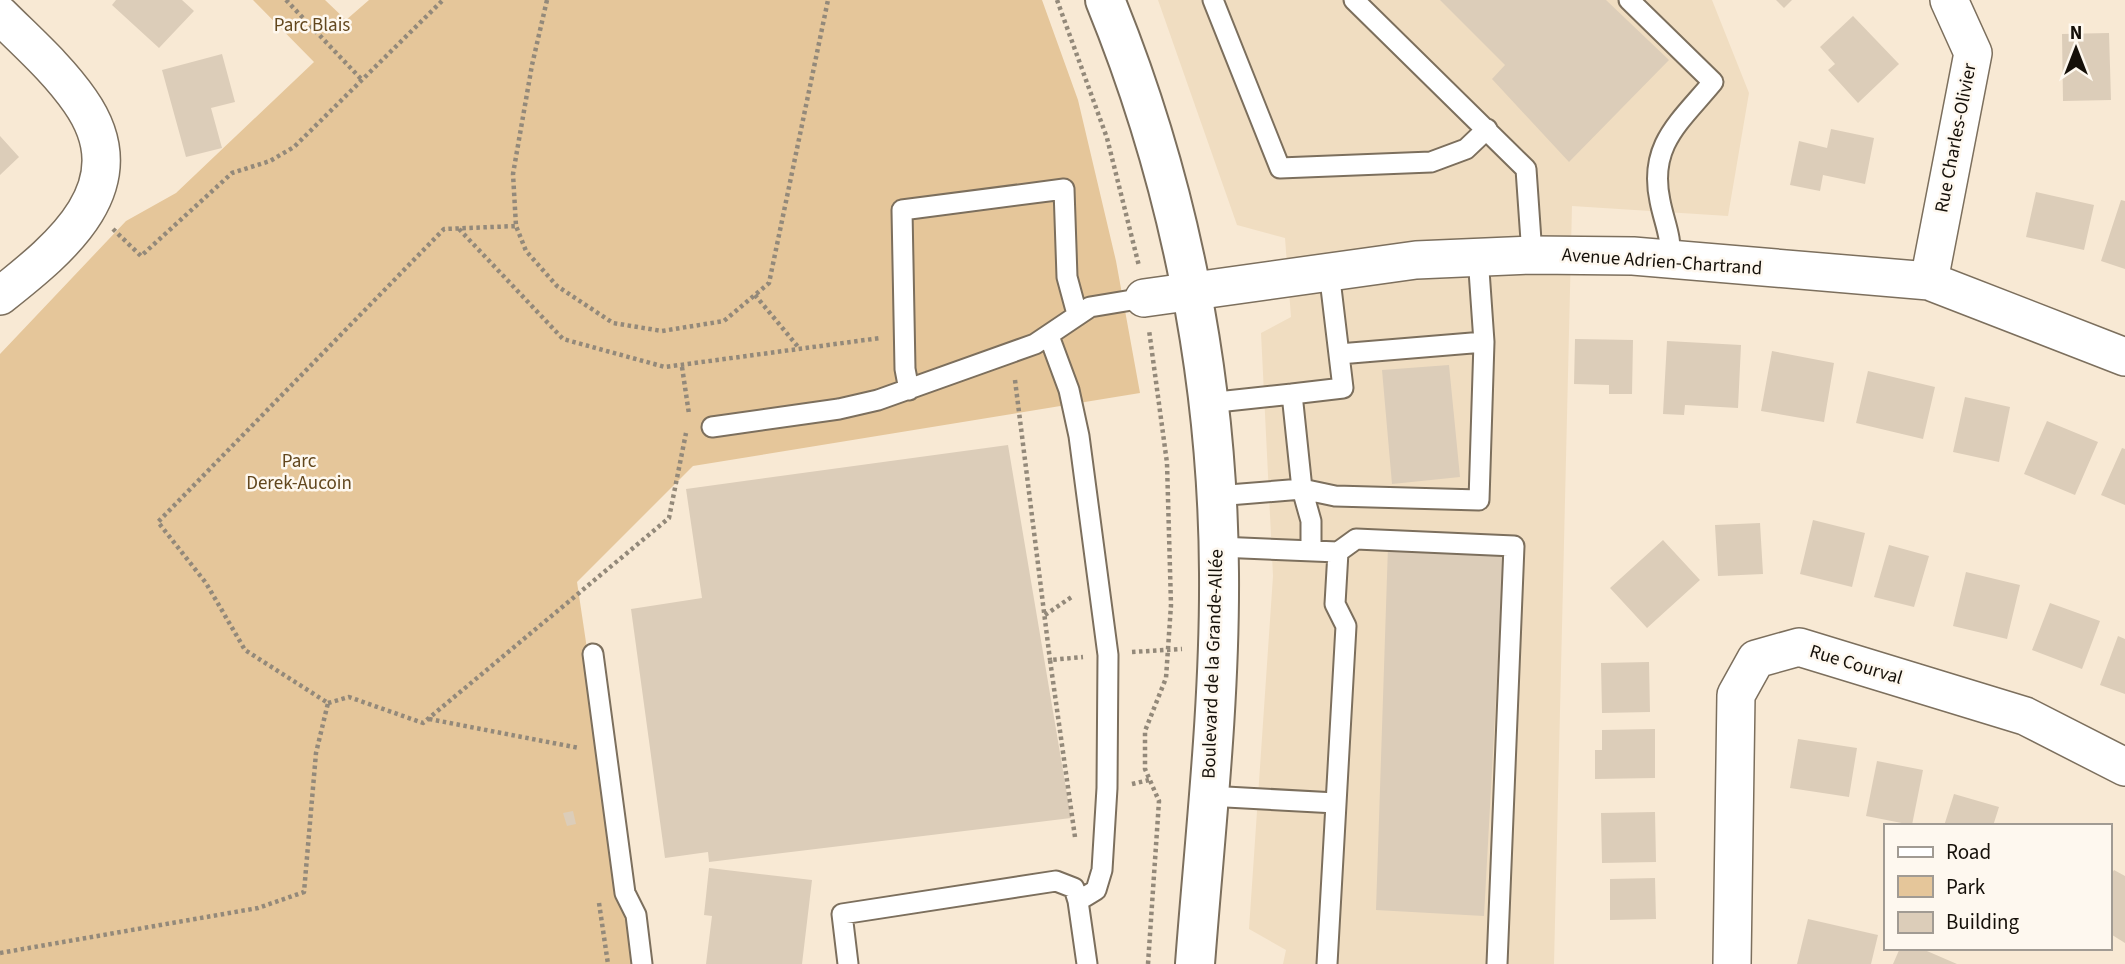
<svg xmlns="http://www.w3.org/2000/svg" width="2125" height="964" viewBox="0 0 2125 964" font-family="'Source Sans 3',sans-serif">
<rect width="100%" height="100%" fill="#f8e9d4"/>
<path fill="#f0ddc1" d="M 1158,0 L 1712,0 L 1749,93 L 1728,216 L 1572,206 L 1554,964 L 1283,964 L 1286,950 L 1249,929 L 1273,576 L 1261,333 L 1291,317 L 1285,238 L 1237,225 Z"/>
<path fill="#e5c69a" d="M 253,0 L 325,0 L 346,20 L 369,0 L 1042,0 L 1078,100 L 1116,261 L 1140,393 L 693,466 L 577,582 L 634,964 L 0,964 L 0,354 L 126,221 L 176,193 L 314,62 Z"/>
<path fill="#dccdb9" d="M 116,0 L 182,0 L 194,11 L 159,48 L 112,5 Z
M 1440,0 L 1606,0 L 1669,60 L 1569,162 L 1492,79 L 1505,65 Z
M 1776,0 L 1792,0 L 1784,8 Z
M 1853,16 L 1899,64 L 1858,103 L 1828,70 L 1835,64 L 1820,47 Z
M 2109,33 L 2111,100 L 2063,101 L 2062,34 Z
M 222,54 L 235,102 L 211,108 L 222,148 L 186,157 L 162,70 Z
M 1831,129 L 1874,138 L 1865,184 L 1823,175 L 1820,191 L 1790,185 L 1799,141 L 1827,148 Z
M 0,136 L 19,157 L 0,175 Z
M 2036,192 L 2094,205 L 2084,250 L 2026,237 Z
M 2121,200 L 2125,201 L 2125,269 L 2101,261 Z
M 1575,339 L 1633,340 L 1632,394 L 1609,394 L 1609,385 L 1574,384 Z
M 1667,341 L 1741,345 L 1738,408 L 1685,405 L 1684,415 L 1663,414 Z
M 1772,351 L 1834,363 L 1824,422 L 1761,411 Z
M 1449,365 L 1460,477 L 1392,484 L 1382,370 Z
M 1868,371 L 1935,387 L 1923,439 L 1856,423 Z
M 1965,397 L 2010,407 L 1999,462 L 1953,452 Z
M 2047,421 L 2098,442 L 2075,495 L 2024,474 Z
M 1008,445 L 1071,818 L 709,862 L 708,852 L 665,858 L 631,609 L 702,598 L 686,489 Z
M 2122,448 L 2125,449 L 2125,505 L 2101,495 Z
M 1813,520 L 1865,533 L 1852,587 L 1800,574 Z
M 1760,523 L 1763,574 L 1718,576 L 1715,525 Z
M 1663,540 L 1700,580 L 1647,628 L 1610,588 Z
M 1889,545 L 1929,556 L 1914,607 L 1874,597 Z
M 1388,546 L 1504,551 L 1484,916 L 1376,910 Z
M 1966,572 L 2020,585 L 2007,639 L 1953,626 Z
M 2050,603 L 2100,621 L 2082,669 L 2032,650 Z
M 2118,636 L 2125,639 L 2125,694 L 2100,685 Z
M 1649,662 L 1650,712 L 1602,713 L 1601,663 Z
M 1655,729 L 1655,778 L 1595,779 L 1595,750 L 1602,750 L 1602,730 Z
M 1798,739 L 1857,748 L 1849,797 L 1790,788 Z
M 1877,761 L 1923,770 L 1912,825 L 1866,816 Z
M 1954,794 L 1999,807 L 1993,826 L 1944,826 Z
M 573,811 L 576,824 L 567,826 L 563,813 Z
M 1655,812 L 1656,862 L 1602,863 L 1601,813 Z
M 709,868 L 812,880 L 802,964 L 706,964 L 712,916 L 704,915 Z
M 2114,870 L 2125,876 L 2125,943 L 2109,933 L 2109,878 Z
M 1655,878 L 1656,919 L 1610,920 L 1610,879 Z
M 1808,919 L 1878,935 L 1871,964 L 1797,964 Z
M 1900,948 L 1920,948 L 1957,964 L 1893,964 Z"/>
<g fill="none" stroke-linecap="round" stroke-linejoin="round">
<g stroke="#7c6f5d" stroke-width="23">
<path id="service" d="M 1213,0 L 1280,168 L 1431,162 L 1466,149 L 1487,129
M 1354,0 L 1526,169 L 1532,255
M 1629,0 L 1713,82 C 1680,122 1648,145 1660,201 C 1664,222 1672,237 1670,260
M 1049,336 L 1069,390 L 1079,436 L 1108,655 L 1107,788 L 1102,870 L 1096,890 L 1078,901 L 1087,964
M 1339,354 L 1484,342 L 1478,256
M 909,390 L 905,369 L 902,210 L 1064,189 L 1067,277 L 1077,314
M 1292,394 L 1343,388 L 1329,271
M 1208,403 L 1292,394 L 1302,489 L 1216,496
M 712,427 L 839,409 L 878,400 L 1035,344 L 1090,307 L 1144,298
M 1219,547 L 1338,552 L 1335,604 L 1346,626 L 1327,964
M 1311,551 L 1311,521 L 1302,489 L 1335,496 L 1479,500 L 1484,342
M 1338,552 L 1356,539 L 1514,546 L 1497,964
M 593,654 L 625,893 L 636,915 L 642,964
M 1208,796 L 1336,803
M 848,964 L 842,914 L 1056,881 L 1074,888 L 1078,901"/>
</g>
<g stroke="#7c6f5d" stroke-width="40">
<path id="minor" d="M 0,15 C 27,42 58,69 80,101 C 139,185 62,247 0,296
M 1929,281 L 1973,53 L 1949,0
M 1144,298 L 1416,260 L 1532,255 L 1633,256 L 1929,281 L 2125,357
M 1732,964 L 1736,695 L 1756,659 L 1799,647 L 2025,716 L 2125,767"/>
</g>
<g stroke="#7c6f5d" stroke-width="42">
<path id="tertiary" d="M 1105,0 C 1179,181 1218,377 1219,573 C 1220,703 1205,834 1195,964"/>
</g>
<path stroke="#93897a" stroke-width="4.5" stroke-dasharray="3.5 3.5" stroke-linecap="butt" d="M 286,0 L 363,81
M 547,0 L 532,65 L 513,174 L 516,226 L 526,251 L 557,286 L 613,323 L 662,331 L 724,321 L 769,283 L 828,0
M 1057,0 L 1107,138 L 1139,266
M 113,229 L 141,256 L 232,173 L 270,161 L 294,147 L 443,0
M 459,229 L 563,339 L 665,367 L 880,338
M 755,295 L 799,348
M 682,367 L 689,414
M 1015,380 L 1050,660
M 1045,615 L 1073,596
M 1132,652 L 1182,649
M 328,703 L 349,697 L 423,723 L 669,518 L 686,433
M 429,719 L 579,748
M 1132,784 L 1149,780
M 1075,837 L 1050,660 L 1083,657
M 599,903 L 608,964
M 0,953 L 258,908 L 304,892 L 316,753 L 328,703 L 245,650 L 206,583 L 158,522 L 444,229 L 516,226
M 1148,964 L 1159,801 L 1145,769 L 1145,731 L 1166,678 L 1171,605 L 1167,463 L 1149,330"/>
<use href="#service" stroke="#fff" stroke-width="19"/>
<use href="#minor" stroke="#fff" stroke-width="37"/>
<use href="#tertiary" stroke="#fff" stroke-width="38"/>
</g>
<g text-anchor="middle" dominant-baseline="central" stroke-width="5" stroke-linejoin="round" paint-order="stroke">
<g font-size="19" fill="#62471e" stroke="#fef8ef">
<text x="312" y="25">Parc Blais</text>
<text x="299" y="461">Parc<tspan x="299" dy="22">Derek-Aucoin</tspan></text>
</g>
<g font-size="19" fill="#151009" stroke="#fef8ef">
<text transform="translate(1956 138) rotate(-79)">Rue Charles-Olivier</text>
<text transform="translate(1662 262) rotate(4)">Avenue Adrien-Chartrand</text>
<text transform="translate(1213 664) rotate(-88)">Boulevard de la Grande-Allée</text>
<text transform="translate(1856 665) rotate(17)">Rue Courval</text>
</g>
</g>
<rect x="1884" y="824" width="228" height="126" fill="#fef8ef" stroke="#a19b93" stroke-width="2"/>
<rect x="1898" y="847" width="35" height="10" fill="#ffffff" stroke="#a19b93" stroke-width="2"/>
<text x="1946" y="859" font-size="21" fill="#151009">Road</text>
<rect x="1898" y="876" width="35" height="21" fill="#e5c69a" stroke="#a19b93" stroke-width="2"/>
<text x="1946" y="894" font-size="21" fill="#151009">Park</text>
<rect x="1898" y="912" width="35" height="21" fill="#dccdb9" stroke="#a19b93" stroke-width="2"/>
<text x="1946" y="929" font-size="21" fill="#151009">Building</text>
<g transform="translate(2076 49)" stroke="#fef8ef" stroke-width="5" paint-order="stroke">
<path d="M0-5L12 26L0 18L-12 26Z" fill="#151009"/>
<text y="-10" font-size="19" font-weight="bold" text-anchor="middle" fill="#151009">N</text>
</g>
</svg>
